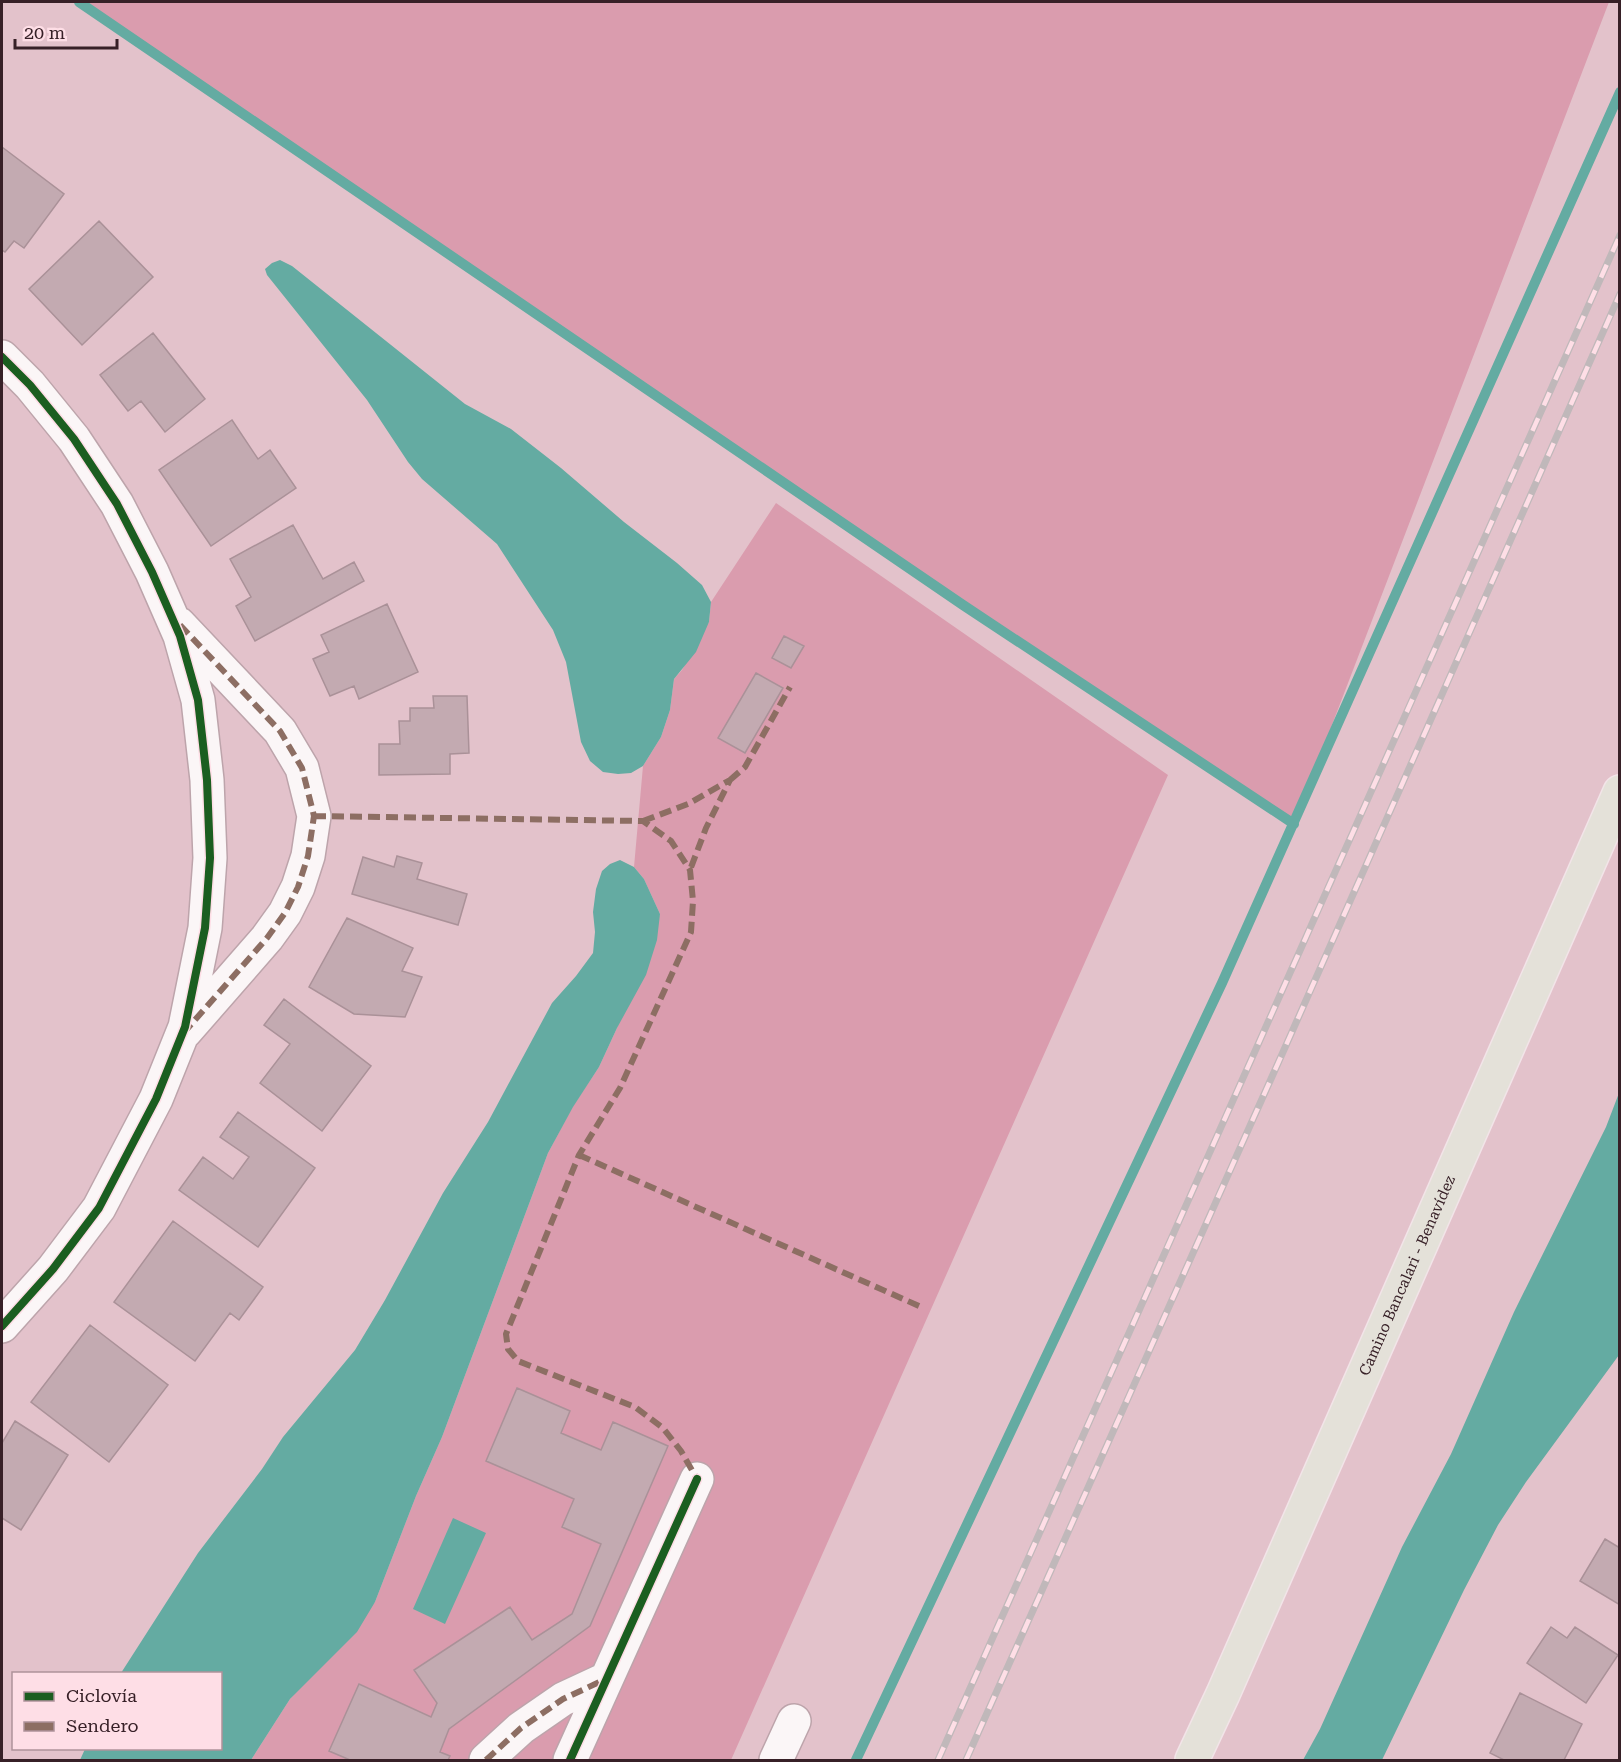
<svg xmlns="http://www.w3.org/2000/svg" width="1621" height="1762" viewBox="0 0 1621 1762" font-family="'Roboto Serif',serif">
<rect width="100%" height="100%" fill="#e3c2cb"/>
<path fill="#da9cae" d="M 78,2 L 1609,2 L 1294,824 Z
M 776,503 L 1168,775 L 731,1760 L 251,1760 L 290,1699 L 375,1602 L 416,1496 L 442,1437 L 548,1153 L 573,1106 L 599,1067 L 617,1028 L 660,914 L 644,879 L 634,867 L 643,766 L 661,737 L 670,710 L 674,679 L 682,670 L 709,622 L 711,602 Z"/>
<path fill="#64aba2" d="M 280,260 L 292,266 L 465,404 L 511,429 L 561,468 L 624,522 L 677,563 L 702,585 L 711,602 L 709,622 L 696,652 L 674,679 L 670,710 L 661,737 L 643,766 L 631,773 L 618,774 L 603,772 L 590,761 L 581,742 L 566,662 L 553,630 L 497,544 L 422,479 L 408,462 L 367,400 L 267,275 L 265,269 L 272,263 Z
M 620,860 L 634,867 L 644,879 L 660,914 L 657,940 L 646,975 L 617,1028 L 599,1067 L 573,1107 L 548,1153 L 442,1437 L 416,1496 L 375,1602 L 357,1632 L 290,1699 L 251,1760 L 80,1760 L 85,1749 L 220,1748 L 220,1674 L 121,1673 L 198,1553 L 262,1469 L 283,1437 L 355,1350 L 385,1300 L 443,1193 L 488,1122 L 552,1003 L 576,976 L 593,953 L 595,932 L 593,912 L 596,889 L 602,871 L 610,864 Z
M 1619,1093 L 1619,1355 L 1526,1482 L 1498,1525 L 1464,1590 L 1382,1760 L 1303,1760 L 1320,1729 L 1402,1547 L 1451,1454 L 1514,1312 L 1606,1127 Z
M 453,1518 L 486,1533 L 445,1624 L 413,1609 Z"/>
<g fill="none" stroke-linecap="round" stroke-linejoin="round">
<path stroke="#64aba2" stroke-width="10" d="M 79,2 L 963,605 L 1294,824
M 856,1760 L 1222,983 L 1620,92"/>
</g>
<path fill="#c3aab1" stroke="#aa9198" stroke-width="1.5" d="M 2,147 L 64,194 L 24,248 L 14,241 L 5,252 L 2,250 Z
M 99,221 L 153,277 L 82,345 L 29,289 Z
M 153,333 L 205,399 L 165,432 L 141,401 L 128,411 L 100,375 Z
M 232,420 L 258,459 L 270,450 L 296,488 L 211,546 L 159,470 Z
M 293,525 L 323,579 L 354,562 L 364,581 L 255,641 L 236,606 L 251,597 L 230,559 Z
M 387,604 L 418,672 L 359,699 L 354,686 L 330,696 L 313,659 L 329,652 L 321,635 Z
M 784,636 L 804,646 L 791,668 L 772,658 Z
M 756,673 L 783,688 L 745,753 L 718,738 Z
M 433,696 L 467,696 L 469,753 L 450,754 L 450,774 L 379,775 L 379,744 L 400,744 L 399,721 L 410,721 L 410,708 L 434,708 Z
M 397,856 L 422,863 L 417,879 L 467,894 L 458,925 L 352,894 L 363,857 L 394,867 Z
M 347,918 L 413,948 L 402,971 L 422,977 L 405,1017 L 354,1014 L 309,987 Z
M 284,999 L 371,1066 L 322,1131 L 260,1083 L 290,1044 L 264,1025 Z
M 238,1112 L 315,1168 L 258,1247 L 179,1190 L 203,1157 L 233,1179 L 249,1157 L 220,1137 Z
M 173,1221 L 263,1287 L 239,1320 L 230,1313 L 195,1361 L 114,1302 Z
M 90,1325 L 168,1385 L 109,1462 L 31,1402 Z
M 517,1388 L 570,1411 L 561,1433 L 601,1450 L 613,1422 L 668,1446 L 590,1626 L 449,1729 L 440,1752 L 450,1756 L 448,1760 L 350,1760 L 329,1751 L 359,1684 L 431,1717 L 437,1703 L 414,1670 L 510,1607 L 532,1640 L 572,1614 L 601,1544 L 562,1527 L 574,1499 L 486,1461 Z
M 15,1421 L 68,1455 L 21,1530 L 2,1518 L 2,1443 Z
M 1605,1539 L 1620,1548 L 1620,1605 L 1580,1581 Z
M 1551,1627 L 1567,1638 L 1575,1627 L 1618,1655 L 1586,1703 L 1527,1663 Z
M 1520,1693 L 1582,1724 L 1564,1760 L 1504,1760 L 1490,1753 Z"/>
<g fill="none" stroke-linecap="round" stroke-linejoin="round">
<g stroke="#bda4ab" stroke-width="36">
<path id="minor" d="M 2,357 L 30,385 L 74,439 L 117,504 L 152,572 L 180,636 L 198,700 L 207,780 L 210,858 L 205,928 L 185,1027 L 156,1099 L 99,1208 L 53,1269 L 2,1326
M 179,624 L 280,731 L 302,768 L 314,816 L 308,856 L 298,887 L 285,913 L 267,938 L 185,1032
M 486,1760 L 521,1728 L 563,1699 L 606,1679
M 570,1760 L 697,1479
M 776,1760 L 794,1721"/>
</g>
<g stroke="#f2e4e8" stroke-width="36">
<g id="major">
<path id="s1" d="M 1192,1760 L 1223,1694 L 1620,792"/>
</g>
</g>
<use href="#minor" stroke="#fbf6f7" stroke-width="33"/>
<use href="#major" stroke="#e4e1d9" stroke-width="33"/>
<g stroke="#c0b8ba" stroke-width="7">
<path id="rail" d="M 938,1760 L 1620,235
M 966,1760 L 1279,1061 L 1620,294"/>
</g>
<use href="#rail" stroke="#fedee6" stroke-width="4.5" stroke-dasharray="14" stroke-linecap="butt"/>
<path stroke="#8d6e63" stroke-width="6" stroke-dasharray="12 6" stroke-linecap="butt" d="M 180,625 L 280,731 L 302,768 L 314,816 L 308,856 L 298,887 L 285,913 L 267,938 L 187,1029
M 730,780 L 745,767 L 790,687
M 314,816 L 643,821 L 671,841 L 690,870 L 693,901 L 691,932 L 620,1088 L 579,1155 L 506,1334 L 508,1349 L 518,1361 L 635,1407 L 663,1428 L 681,1451 L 697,1479 L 694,1484
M 643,821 L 688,804 L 730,780 L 706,828 L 690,870
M 579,1155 L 919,1306
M 486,1760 L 521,1728 L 563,1699 L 606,1679"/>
<g stroke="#fedee6" stroke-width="11">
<path id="cycleway" d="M 2,357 L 30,385 L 74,439 L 117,504 L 152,572 L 180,636 L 198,700 L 207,780 L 210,858 L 205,928 L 185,1027 L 156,1099 L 99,1208 L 53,1269 L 2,1326
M 570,1760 L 697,1479"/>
</g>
<use href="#cycleway" stroke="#1b5e20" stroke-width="8"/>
</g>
<g text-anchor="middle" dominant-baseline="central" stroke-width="4.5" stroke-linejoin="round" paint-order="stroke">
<g font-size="15" fill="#372027" stroke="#fedee6">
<text stroke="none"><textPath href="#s1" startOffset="530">Camino Bancalari - Benavídez</textPath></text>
</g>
</g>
<rect width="1621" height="1762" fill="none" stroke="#372027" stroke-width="6"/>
<rect x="12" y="1672" width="210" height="78" fill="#fedee6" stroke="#ae929a" stroke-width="1.5"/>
<rect x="24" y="1692" width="30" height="9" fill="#1b5e20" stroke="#ae929a" stroke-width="1.5"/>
<text x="66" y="1702" font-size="18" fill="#372027">Ciclovía</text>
<rect x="24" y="1722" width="30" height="9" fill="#8d6e63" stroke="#ae929a" stroke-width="1.5"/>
<text x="66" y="1732" font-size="18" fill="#372027">Sendero</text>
<path d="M15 39v9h102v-9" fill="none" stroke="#372027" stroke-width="3"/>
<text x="24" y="39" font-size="18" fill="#372027" stroke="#fedee6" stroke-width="4.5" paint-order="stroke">20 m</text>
</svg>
